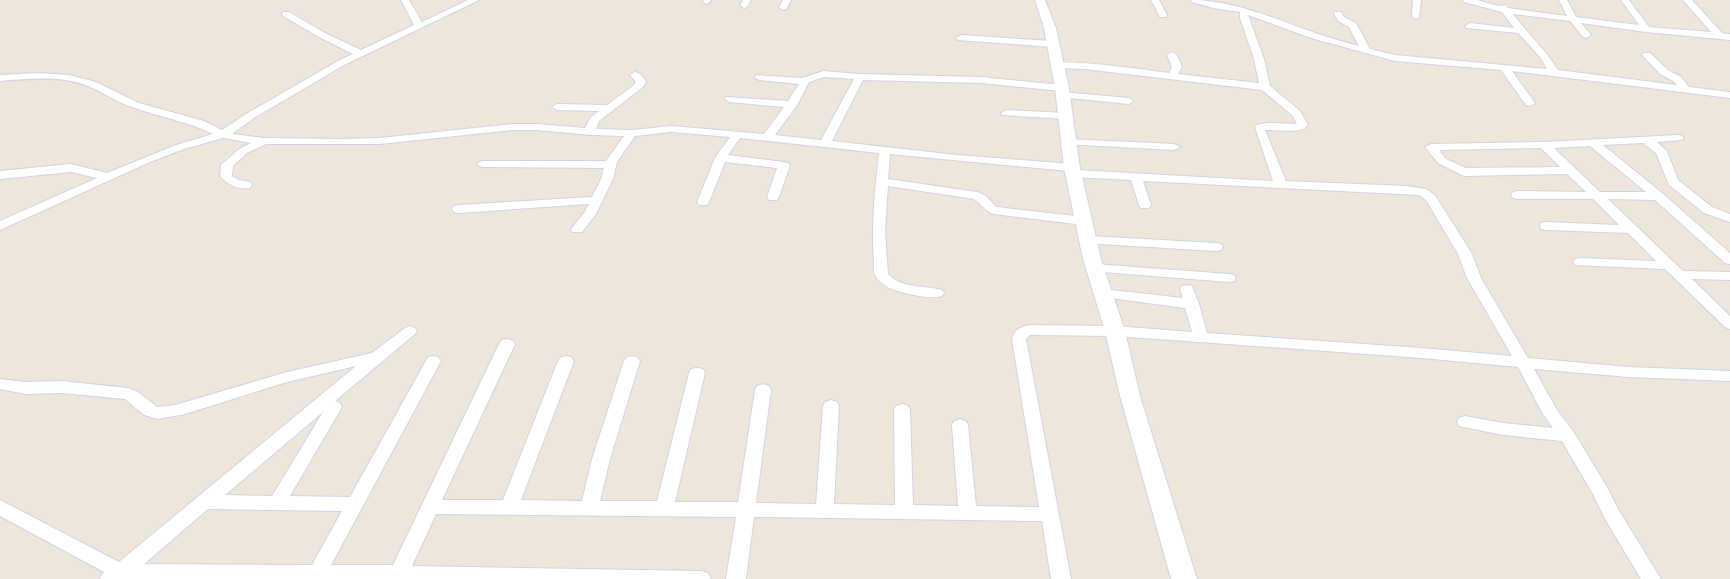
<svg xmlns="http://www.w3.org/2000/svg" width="1730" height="579" viewBox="0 0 1730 579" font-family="'Varela Round',sans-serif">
<rect width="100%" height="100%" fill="#eee6db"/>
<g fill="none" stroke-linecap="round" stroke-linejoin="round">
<g stroke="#d0d4e5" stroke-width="2">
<path id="minor" d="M 401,0 L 409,0 L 422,22 L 468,0 L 479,0 L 344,65 L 254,118 L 232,134 L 265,138 L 341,139 L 380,138 L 513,124 L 537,124 L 585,128 L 591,117 L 599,111 L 557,110 L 552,107 L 557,104 L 607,105 L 634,85 L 636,82 L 630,75 L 635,72 C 641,73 643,77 646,82 L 643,87 L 599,121 L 596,129 L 632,130 L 671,126 L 764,134 L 784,107 L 730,102 L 725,99 L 726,97 L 788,101 L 799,84 L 760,80 L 756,79 L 755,77 L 756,75 L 802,78 L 823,71 L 860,74 L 981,77 L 1062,85 L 1067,88 L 1062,91 L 981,83 L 863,80 L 832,141 L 957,155 L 1072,164 L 1076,166 L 1078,168 L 1077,170 L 1273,181 L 1255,127 L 1256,125 L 1268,123 L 1297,124 L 1292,115 L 1262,90 L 1084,69 L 1057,68 L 1052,65 C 1059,57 1153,71 1169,73 L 1172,67 L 1167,55 L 1172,52 L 1177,55 L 1182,67 L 1178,74 L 1259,83 L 1254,59 L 1240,18 L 1240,12 L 1213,8 L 1192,2 L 1191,0 C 1234,0 1275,19 1315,33 C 1329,38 1345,42 1359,46 L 1349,27 L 1338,21 L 1334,14 L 1335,12 L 1341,12 L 1344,17 L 1356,23 L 1370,49 L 1395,55 L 1547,69 L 1541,58 L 1518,33 L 1467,28 L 1465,26 L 1470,23 L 1514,28 L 1502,12 L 1464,2 L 1463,0 L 1477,0 L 1499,6 L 1506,5 L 1508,8 L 1567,16 L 1559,0 L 1567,0 L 1576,17 L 1639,25 L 1621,0 L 1629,0 L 1649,27 L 1711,32 L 1683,0 L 1692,0 L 1722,33 L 1730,34 L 1730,40 L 1646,32 L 1581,23 L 1591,35 L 1586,38 L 1583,37 L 1570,21 L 1513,14 C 1527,33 1545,49 1558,70 L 1677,85 L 1673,81 L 1660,74 L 1644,57 L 1642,55 L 1644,53 L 1650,53 L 1668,70 L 1681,77 L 1689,87 L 1730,92 L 1730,98 L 1512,71 L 1535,103 L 1530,106 L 1526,105 L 1501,70 L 1395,61 L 1311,38 L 1248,15 L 1264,59 L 1270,86 L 1300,111 L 1308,125 C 1300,135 1278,129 1265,130 L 1286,181 L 1407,186 L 1426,189 L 1435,195 L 1472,254 L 1481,278 L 1528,358 L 1629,367 L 1730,371 L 1730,381 L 1629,377 L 1534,369 L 1557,410 L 1573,431 L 1607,487 L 1618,509 L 1661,579 L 1641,579 L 1604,517 L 1593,494 L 1562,441 L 1503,435 L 1459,426 L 1457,422 L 1459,418 L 1465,416 L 1503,423 L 1553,428 L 1543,414 L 1518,367 L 1422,358 L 1115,336 L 1030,335 L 1026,339 L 1071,579 L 1051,579 L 1042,521 L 754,517 L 746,579 L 726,579 L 736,517 L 436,514 L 412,566 L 701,571 L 708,573 L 711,579 L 99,579 L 104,572 L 0,516 L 0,500 L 119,562 L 356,366 L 287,382 L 185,414 L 158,419 L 144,415 L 125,399 L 61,393 L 26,394 L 0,389 L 0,379 L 26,382 L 61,381 L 128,388 L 138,392 L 157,407 L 175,405 L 287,372 L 372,353 L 405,328 L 410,326 L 415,328 L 417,331 L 415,334 L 335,401 L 340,403 L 342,407 L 290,496 L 350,497 L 428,357 L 433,356 L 438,357 L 441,361 L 331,565 L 393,565 L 499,344 L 502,340 L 507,339 L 512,340 L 515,344 L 442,500 L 503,500 L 558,361 L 561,357 L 566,356 L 571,357 L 574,361 L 521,500 L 582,501 L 592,459 L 624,361 L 627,357 L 632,356 L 637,357 L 640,361 L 610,459 L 600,501 L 657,501 L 689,373 L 691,369 L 697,368 L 703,369 L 705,373 L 675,502 L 738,502 L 755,390 L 757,386 L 763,384 L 769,386 L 771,390 L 756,503 L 816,504 L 823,406 L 825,402 L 831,400 L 837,402 L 839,406 L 834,504 L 895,505 L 894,410 L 896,406 L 902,404 L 908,406 L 910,410 L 913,505 L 958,506 L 952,425 L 954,421 L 960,419 L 966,421 L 968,425 L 976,506 L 1039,507 L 1012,339 C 1014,329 1021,327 1030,325 L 1115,326 L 1192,332 L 1185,308 L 1103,297 L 1098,296 L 1096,293 L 1098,290 L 1103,289 L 1183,298 L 1180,289 L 1182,286 L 1187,285 L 1192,286 L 1199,304 L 1207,333 L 1422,348 L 1512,356 L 1467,278 L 1458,254 L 1426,200 L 1419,195 L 1143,181 L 1151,205 L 1149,208 L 1141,208 L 1139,205 L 1131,180 L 1073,177 L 1069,176 L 1067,173 L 1068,171 L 890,154 L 888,179 L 977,192 C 990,196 989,201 997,207 L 1084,217 L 1088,218 L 1090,221 L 1088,224 L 1084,225 L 994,214 C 984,211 982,204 974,199 L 888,186 L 885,232 L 888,274 C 902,289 924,285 942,290 L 944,293 L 942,296 C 932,299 919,296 909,294 C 896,291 881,287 875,275 C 873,271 874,267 874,263 C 871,226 875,190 879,153 L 740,138 L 728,155 L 784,162 L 788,163 L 790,165 L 779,197 L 777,200 L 769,200 L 767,197 L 777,168 L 725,162 L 709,202 L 707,205 L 699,205 L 697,202 L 715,158 L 730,137 L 671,132 L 635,136 L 617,162 L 613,179 L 596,214 L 582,232 L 572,232 L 571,229 L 584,213 L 589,204 L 458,213 L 454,212 L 452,209 L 454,206 L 458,205 L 592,197 L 601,179 L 604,168 L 483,167 L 479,166 L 477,164 L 479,162 L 483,161 L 606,161 L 624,136 L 591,135 L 537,130 L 513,130 L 380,144 L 266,144 L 247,153 L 233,166 L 232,176 L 239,180 L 250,182 L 252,185 L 250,188 C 239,190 227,185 220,176 L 221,165 L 239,149 L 251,143 L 223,138 L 184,149 L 150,162 L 0,230 L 0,221 L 97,178 L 71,172 L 0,179 L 0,171 L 71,164 L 107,173 L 176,145 L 213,134 C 187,121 159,117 132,107 C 116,102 103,92 88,86 C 60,75 29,79 0,81 L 0,75 L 37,73 L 69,75 L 96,82 L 139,103 L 204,121 L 222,130 L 246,114 L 338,61 L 353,54 L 319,37 L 283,16 L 282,14 L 283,12 L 289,12 L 325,33 L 361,50 L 414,25 ZM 824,77 L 854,79 L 821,140 L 775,135 L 797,105 L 809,82 ZM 323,412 L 272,496 L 225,495 ZM 208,509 L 342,511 L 312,565 L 144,564 Z
M 703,0 L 711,0 L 711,1 L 707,4 L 704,3 Z
M 743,0 L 751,0 L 747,7 L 744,8 L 740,5 Z
M 783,0 L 791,0 L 786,9 L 783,10 L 779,7 Z
M 1151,0 L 1159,0 L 1167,15 L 1166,17 L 1160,17 Z
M 1413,0 L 1421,0 L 1419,18 L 1416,19 L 1412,16 Z
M 961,35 L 1052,41 L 1057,44 L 1052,47 L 958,40 L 956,38 Z
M 1062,92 L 1129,98 L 1134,101 L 1129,104 L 1058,97 L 1057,95 Z
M 1006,110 L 1065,113 L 1070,116 L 1065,119 L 1002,115 L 1001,113 Z
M 1678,135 L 1682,136 L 1684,138 L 1682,140 L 1657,142 L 1667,151 L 1678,180 L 1712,207 L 1730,214 L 1730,222 L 1704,213 L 1669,185 L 1656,153 L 1643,143 L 1603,145 L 1662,193 L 1730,253 L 1730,264 L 1725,263 L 1655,200 L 1608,199 L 1683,271 L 1730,272 L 1730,280 L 1692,279 L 1730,316 L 1730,329 L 1725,327 L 1665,269 L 1575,265 L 1573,262 L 1575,259 L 1580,258 L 1656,261 L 1628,233 L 1546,230 L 1541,229 L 1540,226 L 1541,223 L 1546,222 L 1619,225 L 1593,199 L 1517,199 L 1513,198 L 1511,195 L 1513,192 L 1517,191 L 1586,192 L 1567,174 L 1464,176 L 1438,163 L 1425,147 L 1431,144 L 1544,142 ZM 1590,146 L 1646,192 L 1600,192 L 1554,148 ZM 1541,148 L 1560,167 L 1466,168 L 1446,159 L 1439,150 Z
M 1068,139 L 1174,144 L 1180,147 L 1174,150 L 1064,144 L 1062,142 Z
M 1089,236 L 1216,243 L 1221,244 L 1223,247 L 1221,250 L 1216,251 L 1084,243 L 1082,240 L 1084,237 Z
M 1095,264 L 1229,274 L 1234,275 L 1236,278 L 1234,281 L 1229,282 L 1090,271 L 1088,268 L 1090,265 Z"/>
</g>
<g stroke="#d0d4e5" stroke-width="2">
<path id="tertiary" d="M 1035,0 L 1045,0 L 1056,28 L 1069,88 L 1080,168 L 1101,259 L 1125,331 L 1140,396 L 1197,579 L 1171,579 L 1120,396 L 1105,331 L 1083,259 L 1064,168 L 1055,88 L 1044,28 Z"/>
</g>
<use href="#minor" fill="#fff" fill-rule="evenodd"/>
<use href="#tertiary" fill="#fff" fill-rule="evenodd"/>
</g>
</svg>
